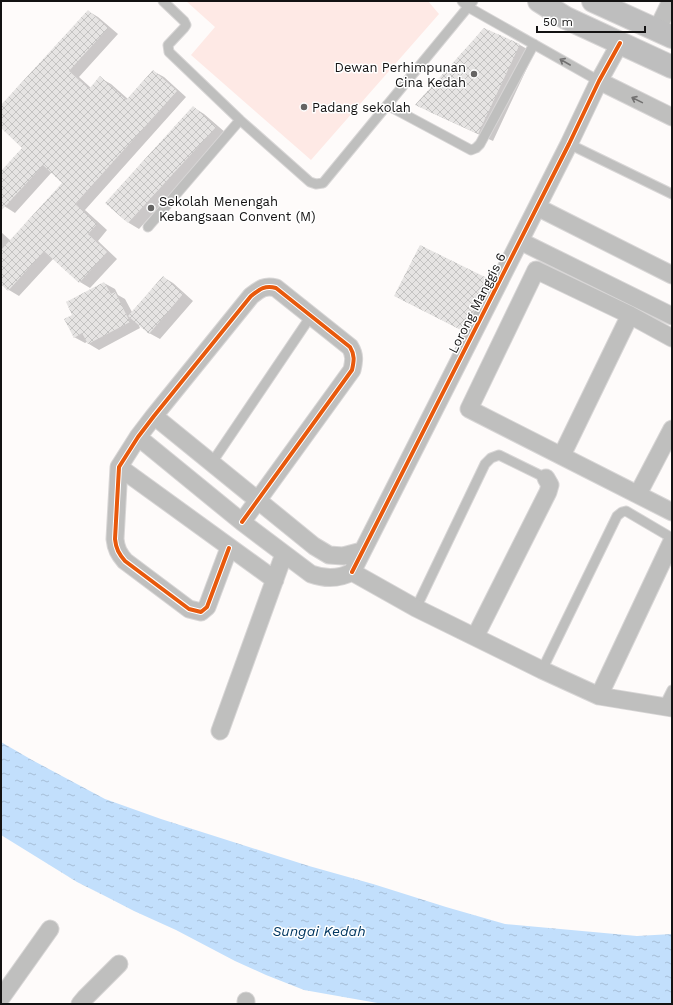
<svg xmlns="http://www.w3.org/2000/svg" width="673" height="1005" viewBox="0 0 673 1005" font-family="'Work Sans',sans-serif">
<defs>
<pattern id="water-ripples" width="26" height="14" patternUnits="userSpaceOnUse"><rect width="26" height="14" fill="#c2dffc"/><path d="M2 4q2-2 4 0t4 0M15 11q2-2 4 0t4 0" fill="none" stroke="#a6bed7"/></pattern>
<pattern id="building-cross-hatch" width="8" height="8" patternUnits="userSpaceOnUse"><rect width="8" height="8" fill="#e6e4e3"/><path d="M0 0l8 8M0 8l8-8" fill="none" stroke="#c4c3c2"/></pattern>
</defs>
<rect width="100%" height="100%" fill="#fefbfa"/>
<path fill="#fee9e5" d="M 186,1 L 428,1 L 439,14 L 311,160 L 191,55 L 215,27 Z"/>
<path fill="url(#water-ripples)" d="M 1,742 L 32,760 L 105,799 L 161,819 L 309,866 L 373,884 L 446,907 L 505,924 L 637,936 L 672,934 L 672,1004 L 383,1004 L 304,990 L 266,975 L 235,961 L 176,930 L 134,911 L 105,896 L 77,882 L 1,835 Z"/>
<path fill="#0003" d="M 88,11 L 98,17 L 118,34 L 79,77 L 91,88 L 100,78 L 111,84 L 128,99 L 153,71 L 164,77 L 186,97 L 85,210 L 107,230 L 98,241 L 117,259 L 90,288 L 80,282 L 54,258 L 19,296 L 9,290 L 1,283 L 1,232 L 11,241 L 64,183 L 52,172 L 15,213 L 1,204 L 1,173 L 24,148 L 1,127 L 1,107 Z
M 484,29 L 520,45 L 534,53 L 493,141 L 430,112 L 416,104 Z
M 193,107 L 204,114 L 226,133 L 139,229 L 129,223 L 107,203 Z
M 420,246 L 503,288 L 477,338 L 395,296 Z
M 163,277 L 173,283 L 193,301 L 160,339 L 149,333 L 138,323 L 140,328 L 99,350 L 89,344 L 87,342 L 85,343 L 74,337 L 74,315 L 104,283 L 115,289 L 118,295 L 125,299 L 132,312 Z"/>
<path fill="url(#building-cross-hatch)" d="M 88,10 L 108,28 L 69,71 L 89,89 L 100,76 L 126,100 L 153,70 L 177,91 L 75,204 L 97,224 L 88,234 L 107,252 L 79,283 L 44,251 L 8,291 L 1,284 L 1,250 L 62,183 L 43,165 L 1,211 L 1,171 L 22,148 L 1,128 L 1,105 Z
M 484,28 L 520,44 L 478,134 L 415,105 Z
M 193,106 L 216,127 L 128,223 L 105,203 Z
M 420,245 L 489,279 L 463,331 L 394,296 Z
M 163,276 L 183,294 L 149,334 L 128,316 Z
M 104,282 L 111,294 L 115,292 L 130,322 L 88,344 L 82,333 L 74,338 L 64,319 L 72,315 L 66,302 Z"/>
<g fill="none" stroke-linecap="round" stroke-linejoin="round">
<g stroke="#d8d6d6" stroke-width="11">
<path id="service" d="M 163,1 L 184,21 L 186,25 L 184,28 L 168,45 L 169,52 L 240,120 L 310,182 L 316,184 L 323,183 L 473,1
M 462,1 L 468,7 L 599,81
M 387,105 L 471,150 L 476,148 L 480,144 L 534,44
M 569,144 L 672,194
M 148,227 L 240,120
M 211,464 L 311,316
M 416,608 L 485,464 L 491,458 L 499,455 L 546,478
M 542,670 L 617,516 L 622,512 L 626,511 L 672,538
M 664,706 L 672,690"/>
</g>
<g stroke="#d8d6d6" stroke-width="19">
<path id="minor" d="M 657,30 L 671,1
M 599,81 L 672,117
M 537,207 L 672,275
M 520,241 L 672,316
M 630,315 L 536,270 L 469,409 L 672,512
M 154,416 L 314,546 L 329,555 L 343,556 L 362,551
M 138,437 L 242,522 L 311,574 C 325,579 339,579 352,572
M 562,455 L 630,315 L 672,338
M 119,467 L 275,580
M 638,494 L 672,429
M 229,548 L 207,607 L 201,612 L 189,609 L 125,561 C 119,554 116,549 115,539 L 119,467 L 138,437 L 154,416 L 251,296 C 260,289 265,285 276,288 L 350,347 C 355,355 354,361 352,370 L 242,522
M 352,572 L 569,144 L 599,81 L 620,43
M 352,572 L 416,608 L 542,670 L 599,696 L 672,708
M 475,637 L 548,492 L 550,485 L 546,478
M 599,696 L 672,541
M 220,731 L 284,554
M 1,998 L 50,929
M 246,1001 L 246,1004
M 80,1004 L 85,998 L 119,964"/>
</g>
<g stroke="#d8d6d6" stroke-width="24">
<path id="secondary" d="M 539,1 L 566,18 L 672,67
M 593,1 L 672,37"/>
</g>
<use href="#service" stroke="#bfbfbe" stroke-width="9"/>
<use href="#minor" stroke="#bfbfbe" stroke-width="17"/>
<use href="#secondary" stroke="#bebebe" stroke-width="22"/>
<g stroke="#fff" stroke-width="6">
<path id="cycleway" d="M 229,548 L 207,607 L 201,612 L 189,609 L 125,561 C 119,554 116,549 115,539 L 119,467 L 138,437 L 154,416 L 251,296 C 260,289 265,285 276,288 L 350,347 C 355,355 354,361 352,370 L 242,522
M 352,572 L 569,144 L 599,81 L 620,43"/>
</g>
<use href="#cycleway" stroke="#e8590c" stroke-width="4"/>
</g>
<defs><path id="oneway-shaft" d="M-6 0H5M1.5-3L5.5 0L1.5 3" fill="none" stroke-width="1.6" stroke-linecap="round" stroke-linejoin="round"/></defs>
<g stroke="#727171">
<use href="#oneway-shaft" transform="translate(565 62) rotate(-150)"/>
<use href="#oneway-shaft" transform="translate(637 100) rotate(-154)"/>
</g>
<g fill="#656463" stroke="#fff" stroke-width="1.5">
<circle cx="474" cy="74" r="4"/>
<circle cx="304" cy="107" r="4"/>
<circle cx="151" cy="208" r="4"/>
</g>
<g text-anchor="middle" dominant-baseline="central" stroke-width="3" stroke-linejoin="round" paint-order="stroke">
<g font-size="13" fill="#131212" stroke="#fff" text-anchor="start">
<text x="466" y="67" text-anchor="end">Dewan Perhimpunan<tspan x="466" dy="15">Cina Kedah</tspan></text>
<text x="312" y="107">Padang sekolah</text>
<text x="159" y="201">Sekolah Menengah<tspan x="159" dy="15">Kebangsaan Convent (M)</tspan></text>
</g>
<g font-size="13" fill="#131212" stroke="#fff">
<text transform="translate(477 303) rotate(-63)">Lorong Manggis 6</text>
</g>
<g font-size="14" font-style="italic" fill="#003761" stroke="#fff">
<text x="319" y="931">Sungai Kedah</text>
</g>
</g>
<rect width="673" height="1005" fill="none" stroke="#131212" stroke-width="4"/>
<path d="M537 26v6h108v-6" fill="none" stroke="#131212" stroke-width="2"/>
<text x="543" y="26" font-size="12" fill="#131212" stroke="#ffffff" stroke-width="3" paint-order="stroke">50 m</text>
</svg>
